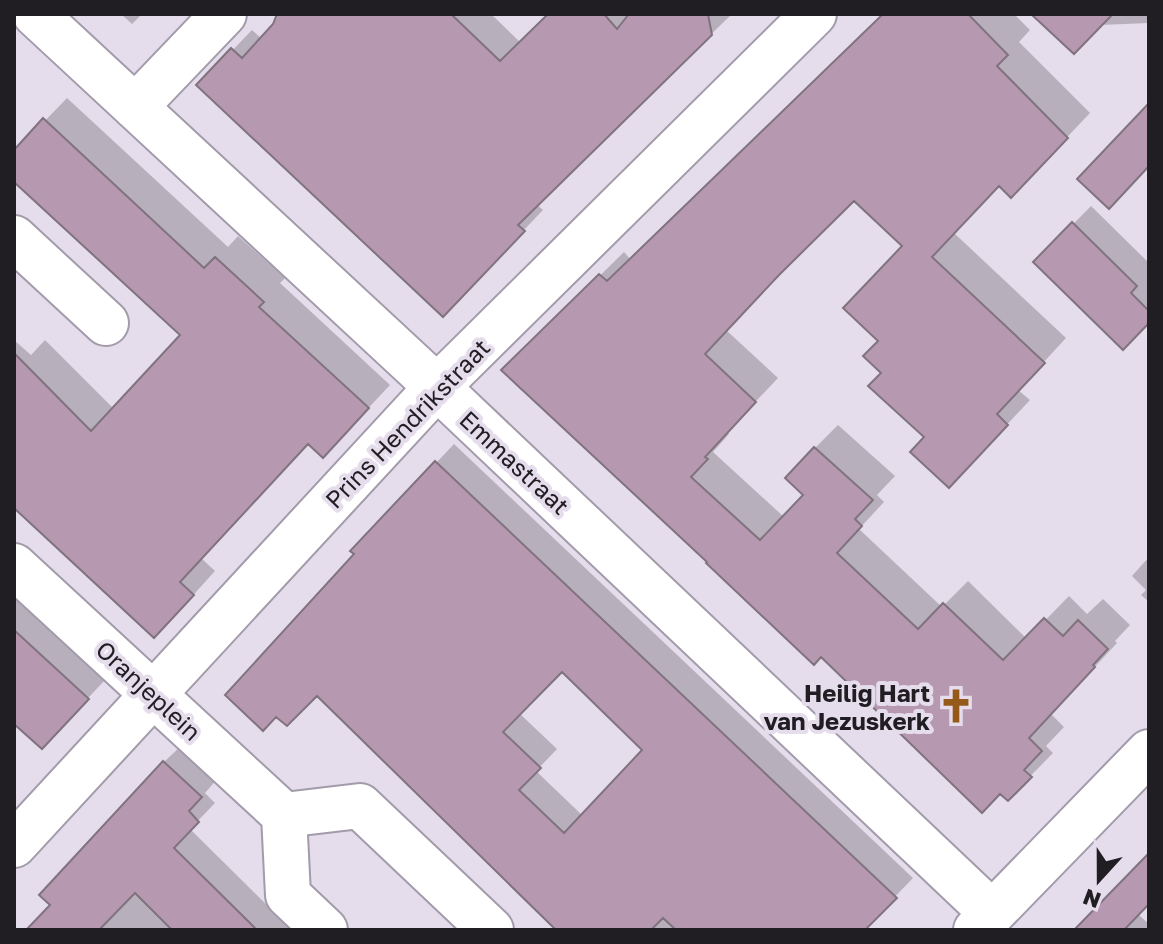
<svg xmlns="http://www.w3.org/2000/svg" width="1163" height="944" viewBox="0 0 1163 944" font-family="'Golos Text',sans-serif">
<rect width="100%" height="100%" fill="#e5dcec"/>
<path fill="#0003" fill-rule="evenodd" d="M 121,14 L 142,14 L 132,24 Z
M 286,14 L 491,14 L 521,43 L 551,14 L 732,14 L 536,204 L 543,210 L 462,295 L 199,85 L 252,30 L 262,39 Z
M 885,14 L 1014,14 L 1030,30 L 1019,42 L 1090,113 L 1034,172 L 999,184 L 954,233 L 1066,338 L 1018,390 L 1030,400 L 972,462 L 926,437 L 884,373 L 881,341 L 905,246 L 854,198 L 726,330 L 778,378 L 727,432 L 729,434 L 713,452 L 784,517 L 806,495 L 815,448 L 838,425 L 895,476 L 877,495 L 884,502 L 859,529 L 942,607 L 968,581 L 1027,639 L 1069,596 L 1087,614 L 1103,599 L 1130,625 L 1115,641 L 1117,643 L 1051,714 L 1064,727 L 1046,746 L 1053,753 L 1008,799 L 822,655 L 504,370 L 624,252 L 631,260 Z
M 1055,14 L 1149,14 L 1149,23 L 1100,25 Z
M 67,98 L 228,247 L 238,236 L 285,278 L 280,283 L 390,385 L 345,433 L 309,442 L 201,558 L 215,571 L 177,613 L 14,506 L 14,340 L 31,355 L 45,340 L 114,409 L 183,335 L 14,179 L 14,153 Z
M 1091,206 L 1149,263 L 1149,321 L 1036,262 Z
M 454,444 L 913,878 L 863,930 L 559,930 L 353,551 ZM 562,669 L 644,750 L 583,816 L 536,771 L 557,749 L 519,713 Z
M 1149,557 L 1149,602 L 1141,595 L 1146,590 L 1132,576 Z
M 14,596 L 105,680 L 60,728 L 14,719 Z
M 182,745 L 218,778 L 205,793 L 215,803 L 190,829 L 292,930 L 28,930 L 52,904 L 164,762 Z
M 1149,856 L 1149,902 L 1138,914 L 1149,924 L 1149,930 L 1077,930 Z"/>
<path fill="#b699b1" stroke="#80737e" stroke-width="2" fill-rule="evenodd" d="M 277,14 L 451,14 L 500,61 L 548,14 L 604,14 L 617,29 L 629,14 L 708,14 L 712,35 L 518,225 L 525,231 L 443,317 L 196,85 L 231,48 L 242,58 L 273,24 Z
M 883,14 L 968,14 L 1008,55 L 997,66 L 1068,138 L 1011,198 L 999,186 L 932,257 L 1045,363 L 997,414 L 1008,425 L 949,488 L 910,452 L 924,437 L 868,386 L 881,373 L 863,356 L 878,341 L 843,308 L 902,246 L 854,201 L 779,275 L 705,354 L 756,402 L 705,457 L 708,459 L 691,477 L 760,540 L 803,495 L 785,478 L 814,447 L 873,500 L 855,519 L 862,526 L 837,553 L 918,629 L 943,603 L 1003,660 L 1044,618 L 1063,636 L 1078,620 L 1108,649 L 1093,665 L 1095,667 L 1029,738 L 1042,751 L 1024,770 L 1032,777 L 1008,801 L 1000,794 L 982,813 L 821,657 L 814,665 L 706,563 L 707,562 L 501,370 L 599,274 L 607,281 Z
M 1031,14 L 1113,14 L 1074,54 Z
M 1149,103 L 1149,166 L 1109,209 L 1077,179 Z
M 43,118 L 204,268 L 215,257 L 264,302 L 259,307 L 369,408 L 323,458 L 308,444 L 180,582 L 194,595 L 154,638 L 14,508 L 14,353 L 91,431 L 180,335 L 14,182 L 14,150 Z
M 1072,222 L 1137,286 L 1131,293 L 1149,311 L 1149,323 L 1123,350 L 1033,262 Z
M 435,461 L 897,898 L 865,930 L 676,930 L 663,918 L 651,930 L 556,930 L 317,696 L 287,726 L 276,717 L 263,731 L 225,695 L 354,554 L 350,551 ZM 562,672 L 642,750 L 564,833 L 519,790 L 541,768 L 503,732 Z
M 14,630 L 89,699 L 42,749 L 14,724 Z
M 163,761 L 202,797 L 189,811 L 199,822 L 174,848 L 257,930 L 172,930 L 135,893 L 99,930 L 26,930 L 50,905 L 39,895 Z
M 1149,853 L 1149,904 L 1124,930 L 1074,930 Z"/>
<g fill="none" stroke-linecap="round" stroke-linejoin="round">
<g stroke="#a39baa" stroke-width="48">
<path id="minor" d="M 35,14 L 437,387 L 992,913
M 135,107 L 224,14
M 14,238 L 106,323
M 14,566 L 284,815 L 288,895 L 325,930
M 284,815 L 360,806 L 491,930
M 14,845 L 437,387 L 814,14
M 976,930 L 1149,752"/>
</g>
<use href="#minor" stroke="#fff" stroke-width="44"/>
</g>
<defs>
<g id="church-bare" transform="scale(2.76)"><path d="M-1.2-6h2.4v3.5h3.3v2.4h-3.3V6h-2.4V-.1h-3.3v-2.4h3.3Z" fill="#95591a" stroke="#e5dcec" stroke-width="2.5" paint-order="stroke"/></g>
</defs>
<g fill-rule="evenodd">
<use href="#church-bare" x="956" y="706"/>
</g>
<g text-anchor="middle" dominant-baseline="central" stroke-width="8" stroke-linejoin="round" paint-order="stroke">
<g font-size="24" fill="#201d23" stroke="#e5dcec">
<text transform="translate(407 423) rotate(-46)">Prins Hendrikstraat</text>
<text transform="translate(515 462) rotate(43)">Emmastraat</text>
<text transform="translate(149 690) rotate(43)">Oranjeplein</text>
</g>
<g font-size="24" font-weight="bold" fill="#201d23" stroke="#e5dcec" text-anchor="end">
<text x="930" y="692">Heilig Hart<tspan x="930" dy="28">van Jezuskerk</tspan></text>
</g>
</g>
<rect width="1163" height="944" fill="none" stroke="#201d23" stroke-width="32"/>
<g transform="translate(1099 880) rotate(201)" stroke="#e5dcec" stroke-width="6" paint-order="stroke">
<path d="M0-6L14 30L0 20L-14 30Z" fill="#201d23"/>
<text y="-12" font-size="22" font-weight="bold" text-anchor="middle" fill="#201d23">N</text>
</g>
</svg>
